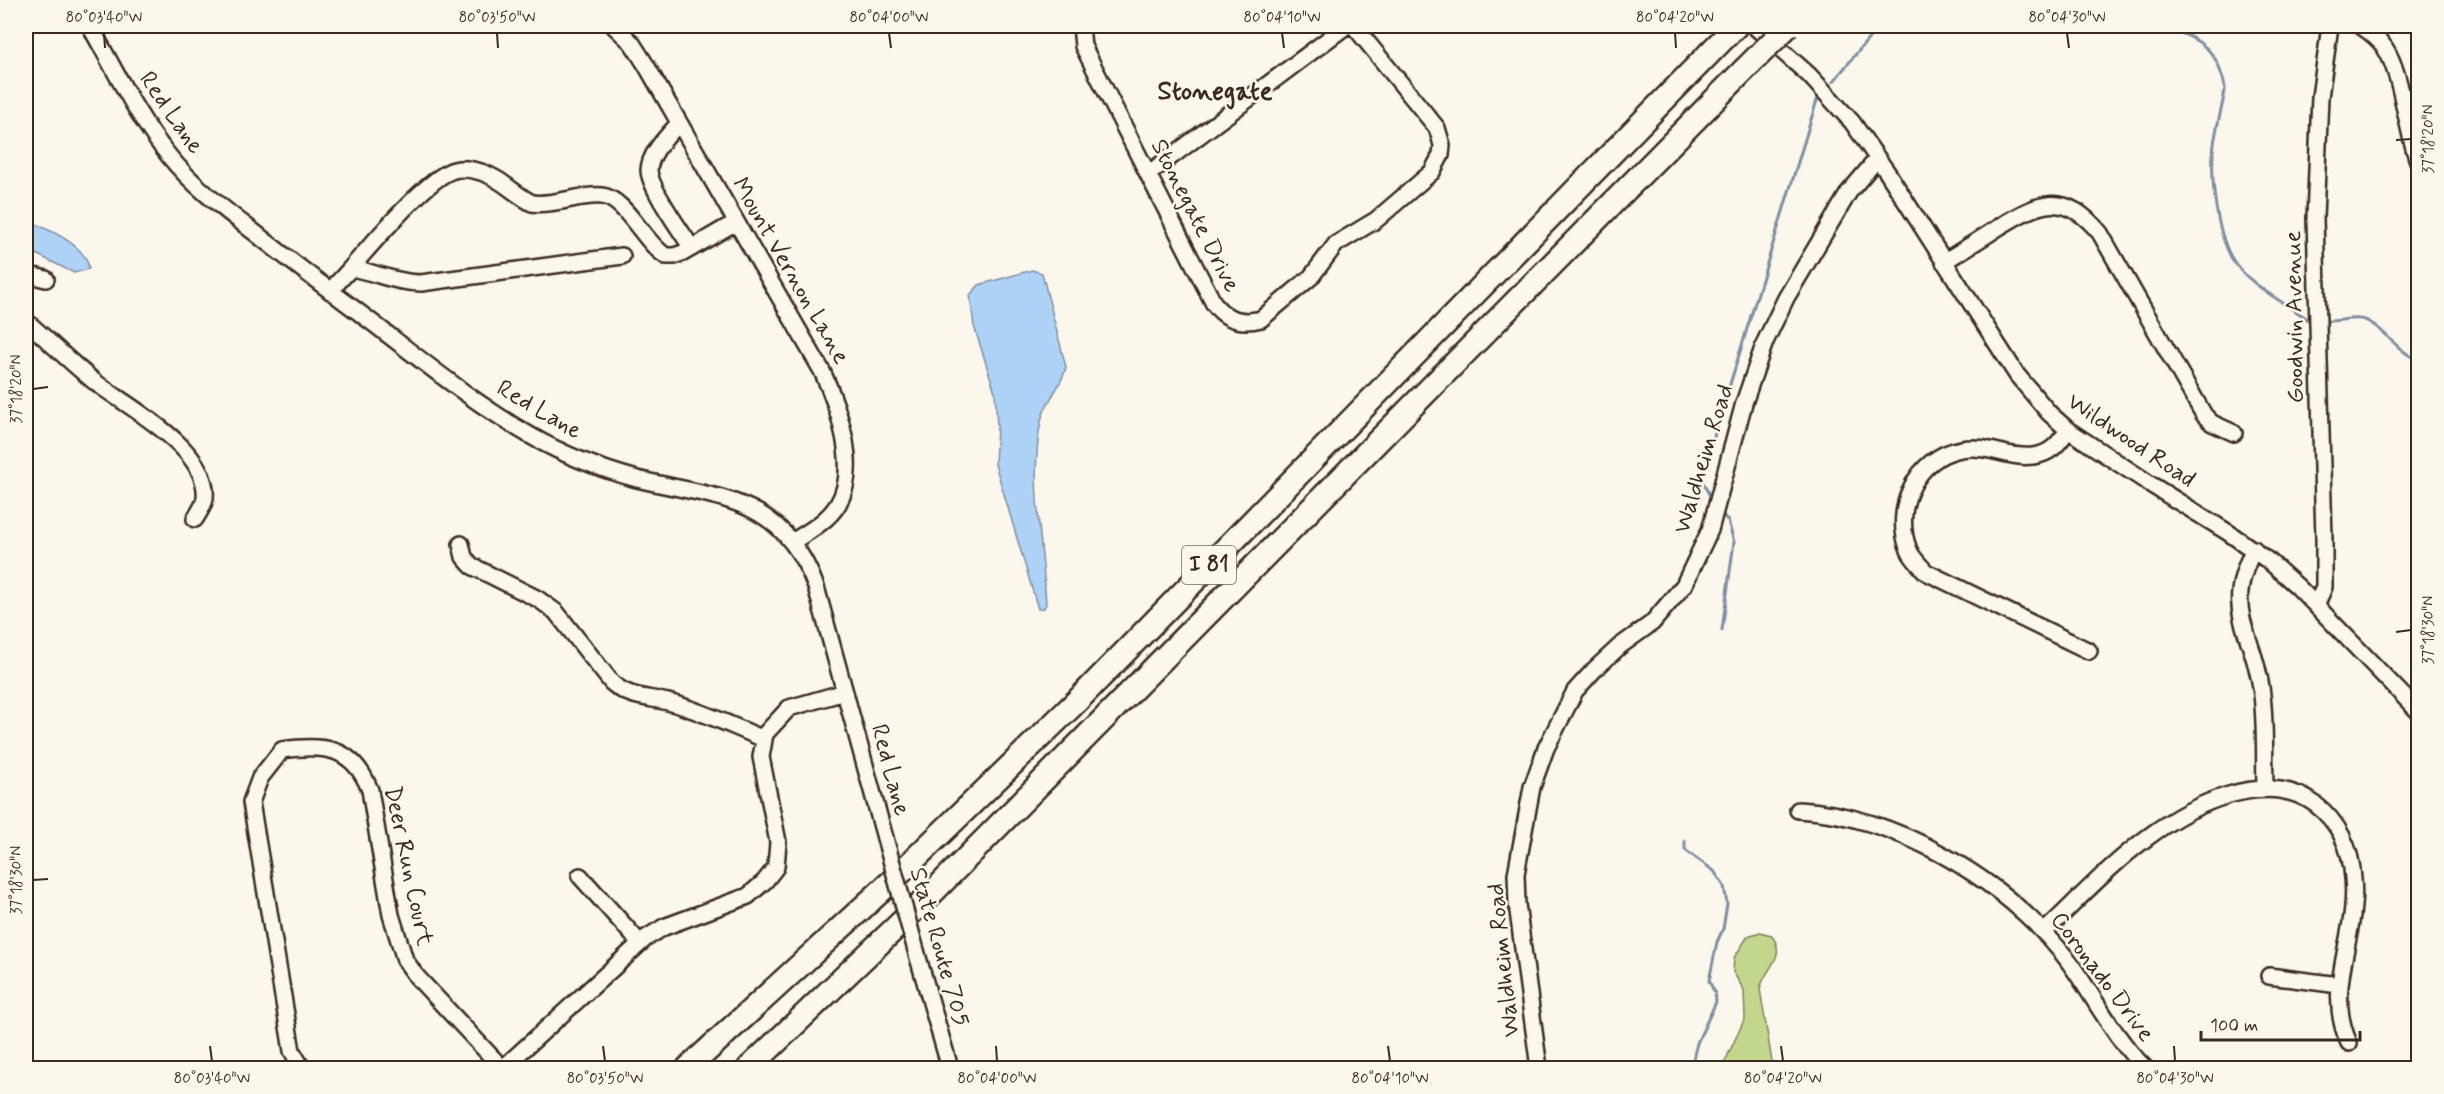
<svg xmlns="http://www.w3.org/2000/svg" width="2444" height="1094" viewBox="0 0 2444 1094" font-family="Mynerve,sans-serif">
<rect width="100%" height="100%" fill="#fbf7ec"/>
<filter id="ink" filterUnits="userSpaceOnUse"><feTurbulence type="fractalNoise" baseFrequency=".0167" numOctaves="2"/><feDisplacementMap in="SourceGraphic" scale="12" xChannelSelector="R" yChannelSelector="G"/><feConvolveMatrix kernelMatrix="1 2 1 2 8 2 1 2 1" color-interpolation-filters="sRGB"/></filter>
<g filter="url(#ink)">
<path fill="#c2d78d" stroke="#7e8056" stroke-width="1.5" d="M 1760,932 L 1771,935 C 1789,956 1764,969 1760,989 L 1773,1068 L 1722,1068 L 1745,1018 L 1744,990 L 1733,972 L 1734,958 L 1748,936 Z"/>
<path fill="#aed1f6" stroke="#808ea0" stroke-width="1.5" d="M 26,220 C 47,229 87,244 89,269 L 74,273 L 26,249 Z
M 1032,270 L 1042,273 L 1066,367 C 1062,387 1045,401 1041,421 C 1029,481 1043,544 1046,604 L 1044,608 L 1038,609 L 995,464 L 997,427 L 995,392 L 974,326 L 970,295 L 979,285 Z"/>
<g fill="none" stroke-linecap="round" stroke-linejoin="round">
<path stroke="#808ea0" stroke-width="3" d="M 2164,26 C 2189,35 2214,45 2221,73 C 2223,78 2225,85 2225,90 C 2222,111 2214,132 2213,154 C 2211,183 2217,231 2231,257 C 2245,283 2285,303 2309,320
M 1833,82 L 1879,26
M 2327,321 C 2338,321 2350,318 2361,319 C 2380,322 2398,354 2418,359
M 1711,498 L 1702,481 L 1705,466 L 1817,100
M 1722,630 L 1734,542 L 1728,521 L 1723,515
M 1685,841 L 1685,850 L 1714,871 L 1724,886 L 1727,904 L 1723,929 L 1717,942 L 1709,981 L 1715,993 L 1716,1002 L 1697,1043 L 1691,1068"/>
<g stroke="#3b2a1e" stroke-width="20">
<path id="minor" d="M 90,26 C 115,70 137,117 169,156 C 193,186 224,209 254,232 C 284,256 315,279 345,302 C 406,347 465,398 531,436 C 564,455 600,469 637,479 C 719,499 782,495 816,587 L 885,838
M 614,26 L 632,43 L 646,65 L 822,371 C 838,406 860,468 838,504 C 829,520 808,532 792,542
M 1081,26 L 1083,46 L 1214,304 C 1226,320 1242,324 1261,319 L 1311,277 L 1336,244 L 1376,220 L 1432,172 L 1441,155 L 1442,145 L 1437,128 L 1354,26
M 1754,26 L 1809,75 L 1852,122 L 1887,172 L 2017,375 L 2049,413 L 2068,430 L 2150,484 L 2229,533 L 2270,562 L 2298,587 L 2418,711
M 2361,26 C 2370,32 2379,39 2385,48 C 2402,74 2406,128 2418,161
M 679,123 C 668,136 650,152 649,170 C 649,187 682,233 692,248
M 1148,174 L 1346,26
M 1944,262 C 1962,250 1981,239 1999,227 C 2039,202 2065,190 2100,233 L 2204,415 L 2212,423 L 2234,433
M 351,268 C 370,246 429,176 454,170 C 463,167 473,170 481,172 C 501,178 514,194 532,203 C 555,206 579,194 602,196 C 625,198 645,244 666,256 L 674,256 L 683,253 L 736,222
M 26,274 L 46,279
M 330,291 L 351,268 C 375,272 396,283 421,283 L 622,256
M 26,321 C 49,341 71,363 95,382 C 128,407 210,449 205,498 C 204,506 199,512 195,519
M 2068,430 C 2059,443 2051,454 2033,456 C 2008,459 1988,444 1961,449 C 1916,457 1892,509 1909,550 C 1912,558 1920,565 1926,572 L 2089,651
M 461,544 L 464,557 L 472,566 L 538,599 L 556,612 L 612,683 C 629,698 647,697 668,702 C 700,710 732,726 764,739
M 2254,549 C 2222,611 2252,628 2261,687 C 2266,720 2264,755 2265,788
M 2316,606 L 2324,587 L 2324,538 L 2315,218 L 2320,97 L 2330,26
M 1798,810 C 1896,815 2002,879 2063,954 C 2092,991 2111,1035 2145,1068
M 580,876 L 640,943
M 2044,932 C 2078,900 2110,865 2148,837 C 2191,805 2265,768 2315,804 C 2339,822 2351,849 2353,878 C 2359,937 2323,986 2349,1043
M 917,954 L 950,1068
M 2269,976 L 2339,985
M 302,1068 L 292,1051 L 251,802 L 260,778 L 282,750 C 323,744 353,746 370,790 L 391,915 L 405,960 L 417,977 L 502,1068
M 503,1068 L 646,938 L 664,927 L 748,896 L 765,881 L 776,867 L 778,842 L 761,757 L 765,734 L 789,708 L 845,692
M 1539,1068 L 1517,904 L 1516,874 L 1532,787 L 1546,748 L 1575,691 L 1595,669 L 1620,646 L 1652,623 L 1684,585 L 1710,530 L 1744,403 L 1765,342 L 1786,298 L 1849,192 L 1877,159"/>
</g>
<g stroke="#3b2a1e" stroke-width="27">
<path id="highway" d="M 688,1068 L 894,879 L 1078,700 L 1736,26
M 749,1068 L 934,891 L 1744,70"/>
</g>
<use href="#minor" stroke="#fbf7ec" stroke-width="15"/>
<use href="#highway" stroke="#fbf7ec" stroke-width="22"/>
<g stroke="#3b2a1e" stroke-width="20" stroke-linecap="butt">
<path id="minor-bridge" d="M 885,838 L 917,954"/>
</g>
<g stroke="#3b2a1e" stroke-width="27" stroke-linecap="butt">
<path id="highway-bridge" d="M 1744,70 L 1788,26"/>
</g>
<use href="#minor-bridge" stroke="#fbf7ec" stroke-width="15"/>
<use href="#highway-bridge" stroke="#fbf7ec" stroke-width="22"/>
</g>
</g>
<path fill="none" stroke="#3b2a1e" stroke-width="2" d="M 104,33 L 105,48M 497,33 L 498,48M 889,33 L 891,48M 1282,33 L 1284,48M 1675,33 L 1676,48M 2067,33 L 2069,48M 2396,140 L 2411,139M 33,389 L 48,387M 2396,632 L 2411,630M 33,880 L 48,879M 210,1046 L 212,1061M 603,1046 L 605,1061M 996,1046 L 997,1061M 1388,1046 L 1390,1061M 1781,1046 L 1783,1061M 2174,1046 L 2175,1061"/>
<g text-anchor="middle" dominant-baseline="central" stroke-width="5" stroke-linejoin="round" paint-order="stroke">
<rect fill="#fbf7ec" stroke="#75685c" stroke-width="1.5" x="1182" y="546" width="54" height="38" rx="4.5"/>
<g font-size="22" font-weight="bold" fill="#3b2a1e">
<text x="1209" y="565">I 81</text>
</g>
<g font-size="24" fill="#3b2a1e" stroke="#fbf7ec">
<text transform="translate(171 113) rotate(55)">Red Lane</text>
<text transform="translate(1195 216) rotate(63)">Stonegate Drive</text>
<text transform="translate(790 271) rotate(60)">Mount Vernon Lane</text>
<text transform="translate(2295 317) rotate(-91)">Goodwin Avenue</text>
<text transform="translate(539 410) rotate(30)">Red Lane</text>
<text transform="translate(2131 441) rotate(34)">Wildwood Road</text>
<text transform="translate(1704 459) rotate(-73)">Waldheim Road</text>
<text transform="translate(890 770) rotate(75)">Red Lane</text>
<text transform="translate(408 866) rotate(78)">Deer Run Court</text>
<text transform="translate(939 947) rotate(74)">State Route 705</text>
<text transform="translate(1504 960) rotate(-96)">Waldheim Road</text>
<text transform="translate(2102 977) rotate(53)">Coronado Drive</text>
</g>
<g font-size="26" font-weight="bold" fill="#3b2a1e" stroke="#fbf7ec">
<text x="1215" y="92">Stonegate</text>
</g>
</g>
<rect width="2444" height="1094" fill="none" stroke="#fbf7ec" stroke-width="66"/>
<path d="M2201 1031v9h159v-9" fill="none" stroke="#3b2a1e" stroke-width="3"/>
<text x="2210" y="1031" font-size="18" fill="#3b2a1e" stroke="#fbf7ec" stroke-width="4.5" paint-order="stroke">100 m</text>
<rect x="33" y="33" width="2378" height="1028" fill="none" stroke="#3b2a1e" stroke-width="2"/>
<g font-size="15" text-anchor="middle" fill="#3b2a1e">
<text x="104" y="22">80°03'40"W</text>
<text x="497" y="22">80°03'50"W</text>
<text x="889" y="22">80°04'00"W</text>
<text x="1282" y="22">80°04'10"W</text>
<text x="1675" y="22">80°04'20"W</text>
<text x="2067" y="22">80°04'30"W</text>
<text transform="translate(2428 139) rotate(-90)" y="5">37°18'20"N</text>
<text transform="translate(16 389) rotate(-90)" y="5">37°18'20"N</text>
<text transform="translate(2428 630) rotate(-90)" y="5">37°18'30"N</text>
<text transform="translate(16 880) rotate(-90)" y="5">37°18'30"N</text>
<text x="212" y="1083">80°03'40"W</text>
<text x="605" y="1083">80°03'50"W</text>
<text x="997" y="1083">80°04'00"W</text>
<text x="1390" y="1083">80°04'10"W</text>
<text x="1783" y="1083">80°04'20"W</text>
<text x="2175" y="1083">80°04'30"W</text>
</g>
</svg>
